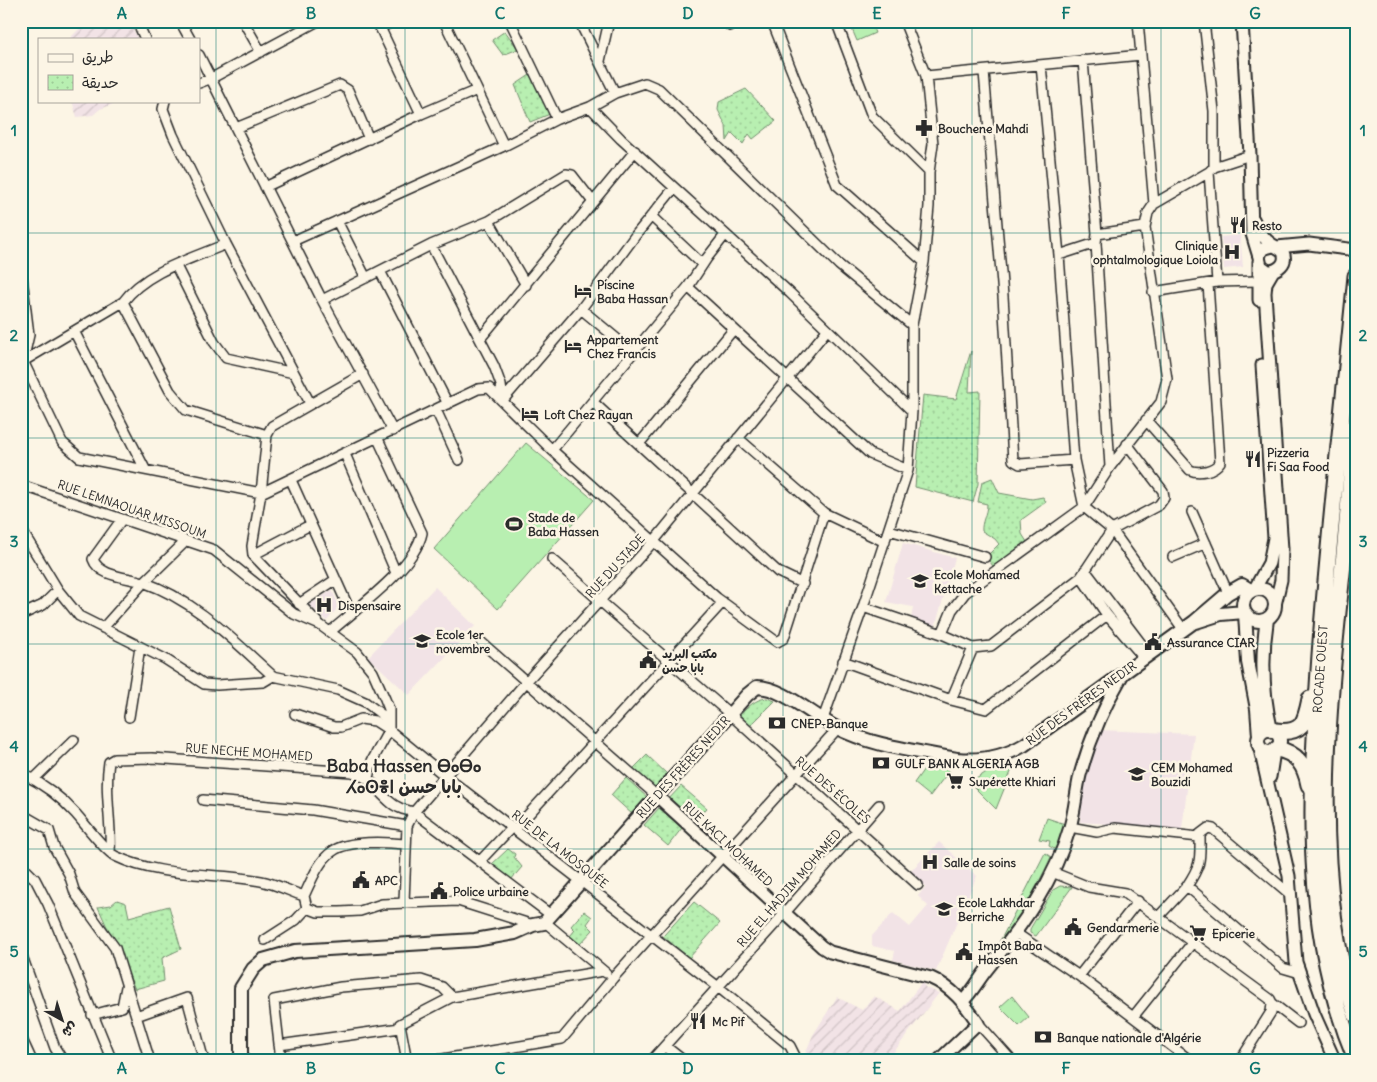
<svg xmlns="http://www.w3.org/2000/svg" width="1377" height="1082" viewBox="0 0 1377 1082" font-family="Delius,'Playpen Sans Arabic','Noto Sans Tifinagh',sans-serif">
<defs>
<pattern id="industrial-furrows" width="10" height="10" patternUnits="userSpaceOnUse" patternTransform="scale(1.25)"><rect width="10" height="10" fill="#f2e3e6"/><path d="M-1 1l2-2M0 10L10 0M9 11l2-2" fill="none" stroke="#d0c3c5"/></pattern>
<pattern id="park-dots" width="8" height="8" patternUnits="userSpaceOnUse" patternTransform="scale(1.25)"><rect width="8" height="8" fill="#b8efb1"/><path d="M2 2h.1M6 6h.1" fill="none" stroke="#9ecd98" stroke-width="1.8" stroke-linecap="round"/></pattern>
</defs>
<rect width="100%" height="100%" fill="#fcf5e5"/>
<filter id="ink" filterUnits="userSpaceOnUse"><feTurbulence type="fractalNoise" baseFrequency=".02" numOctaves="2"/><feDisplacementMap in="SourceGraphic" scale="10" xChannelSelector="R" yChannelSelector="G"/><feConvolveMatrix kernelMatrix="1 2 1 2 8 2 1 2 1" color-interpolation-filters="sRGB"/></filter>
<g filter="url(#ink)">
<path fill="#f2e3e6" d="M 1240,235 L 1243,267 L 1224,269 L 1221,237 Z
M 903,543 L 955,558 L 935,627 L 911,619 L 913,607 L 886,602 Z
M 435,587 L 475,626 L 409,695 L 368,657 Z
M 332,590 L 339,606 L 327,621 L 309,605 Z
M 1098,730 L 1194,734 L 1182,829 L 1080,822 L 1087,760 Z
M 939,842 L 977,876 L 936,971 L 893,960 L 895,951 L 872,946 L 872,936 L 893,913 L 910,927 L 928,906 L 918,896 L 926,886 L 909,873 Z"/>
<path fill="url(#industrial-furrows)" d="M 87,21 L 129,21 L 138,39 L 69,39 Z
M 72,101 L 122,101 L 100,109 L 93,115 L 77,117 Z
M 922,982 L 926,988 L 939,993 L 887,1061 L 802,1061 L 813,1035 L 837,997 L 862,1010 L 874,996 L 900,1011 Z"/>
<path fill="#b8efb1" stroke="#728d6e" d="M 870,21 L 875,33 L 857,41 L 849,22 Z
M 526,443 L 594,500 L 498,609 L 434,549 Z
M 1013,767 L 996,809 L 970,783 L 991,769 Z
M 946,768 L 949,771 L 930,796 L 914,783 L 924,769 Z
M 1047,818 L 1065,824 L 1056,850 L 1049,846 L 1050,841 L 1039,839 Z
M 1045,853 L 1051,857 C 1035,892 1018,920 995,951 Z
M 1060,886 L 1072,887 L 1036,936 L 1030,933 L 1030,929 L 1053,890 Z
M 1012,996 L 1029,1017 L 1019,1026 L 1000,1007 Z"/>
<path fill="url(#park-dots)" stroke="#728d6e" d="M 505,31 L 518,49 L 503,55 L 492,40 Z
M 530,75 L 550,114 L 530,122 L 515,85 Z
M 746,89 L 776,121 L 753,139 L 749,134 L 743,144 L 732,133 L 727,141 L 726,126 L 718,110 L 719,102 Z
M 971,351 L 969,392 L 980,391 L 978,484 L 973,502 L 915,487 L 923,395 L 956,399 Z
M 992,478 L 999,493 L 1032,499 L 1043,497 L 1046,502 L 1021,520 L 1022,534 L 1027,542 C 1014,549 1006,559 993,566 L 986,557 L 999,544 L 995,539 L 982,531 C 981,522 987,514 987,504 L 978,502 L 982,482 Z
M 767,698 L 775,701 L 750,726 L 740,715 C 748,707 755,699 767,698 Z
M 647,755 L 668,775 L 653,790 L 631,771 Z
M 626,778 L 648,798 L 633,815 L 611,795 Z
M 681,786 L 707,808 L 692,824 L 666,802 Z
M 659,808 L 682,828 L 668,846 L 644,825 Z
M 508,849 L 515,854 L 514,857 L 522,867 L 510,881 L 490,866 Z
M 117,900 L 126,903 L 129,917 L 169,906 L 181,949 L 162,958 L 164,981 L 135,989 L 98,907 L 111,905 Z
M 694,902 L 720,923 L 689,958 L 663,936 Z
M 584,911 L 592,917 L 587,924 L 593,930 L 580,944 L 570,936 L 575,930 L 571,926 Z"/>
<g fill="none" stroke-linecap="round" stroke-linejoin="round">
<g stroke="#2b2b2b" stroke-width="12">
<path id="minor" d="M 137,21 L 145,39
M 180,21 L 190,39
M 243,21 L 261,52
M 377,21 L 421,114 L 477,90
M 444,21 L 504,146
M 510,21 L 557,119
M 579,21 L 615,93
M 728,21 L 730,26
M 772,21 L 837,185 L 924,262
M 836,21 L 872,116 L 929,172
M 1138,21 L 1154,204
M 1204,21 L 1214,111 L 1214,167
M 380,28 L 394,21
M 199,55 L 322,300 L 393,431
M 1083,60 L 1097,234 L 1096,243 L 1110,467
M 600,61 L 609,21
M 984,72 L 1003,296 L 1013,460 L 1020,464 L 1074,460
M 926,76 L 1141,55
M 199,83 L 212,78 L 318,21
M 165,101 L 163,109 L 173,135 L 226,244 L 310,403
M 590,107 L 621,139 L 790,293 L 912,411
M 236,128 L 340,85 L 348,90 L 369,139
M 1209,172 L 1217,282
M 265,187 L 421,114
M 651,216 L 702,264
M 337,221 L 366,278
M 489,221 L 526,285
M 1097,234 L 1145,227
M 293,241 L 504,146 L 557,119 L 590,107 L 615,93 L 645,83 L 659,89 L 839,265 L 912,325
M 431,245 L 494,366 L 501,385 L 503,400
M 1059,255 L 1096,243
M 176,266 L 214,342 L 226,358 L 294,373
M 21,269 L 29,335 L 23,361 L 62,442 L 79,457 L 261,493 L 252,546 L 253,555 L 320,625
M 380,271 L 448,404
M 688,287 L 870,454 L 908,470
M 1153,292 L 1217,282 L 1258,281
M 322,300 L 431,245 L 489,221 L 566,174 L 572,175 L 593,202
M 123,302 L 170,391 L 186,410 L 267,435
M 581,309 L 634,353
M 74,331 L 145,469
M 480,339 L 635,151
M 22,362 L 123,302 C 146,271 191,259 226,244
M 363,374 L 272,426 L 267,435 L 261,493 L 478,389 L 489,388 L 552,450 L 717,598 L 777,642 L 784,638 L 824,513
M 503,400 L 581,309 L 635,236 L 674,188
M 594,403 L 778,572 L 803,584
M 436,410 L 459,460
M 1146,420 L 1190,470 C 1199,474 1214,471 1220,462 L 1208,284
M 738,438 L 824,513 L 885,542
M 639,444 L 733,330
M 1127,444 L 1163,491 L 1164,498 L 1159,505 L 1112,530 L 1084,507 L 1110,467 L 1161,402 L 1167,379 L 1145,227 L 1148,213 L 1154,204 L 1209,172 L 1214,167 L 1250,155
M 552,450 L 688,287 L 707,258 L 725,235
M 345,454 L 396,573
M 291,480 L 351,613
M 21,485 L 214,550 L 294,614 L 320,625 L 357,652 L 373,672 L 385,699 L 389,709 L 389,730
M 1192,512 L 1228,593
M 122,519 L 93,559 C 99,577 128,577 143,582 C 195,600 233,640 273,676
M 21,529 L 58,590 L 79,616 L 165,659 L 204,684 L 217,685 L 263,682 L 273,676 L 338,690 L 365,702 L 389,720
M 889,530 L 985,557
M 253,555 L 310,525
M 1173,557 L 1206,543
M 552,559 L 731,715 L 918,885
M 1085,570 L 1149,654
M 1081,577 L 1107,615 L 1144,658
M 299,604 L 335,580
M 863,607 L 942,634 L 973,648 L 991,646 L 1081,577 L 1112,530 L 1183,629
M 21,615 L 43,605 L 58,590
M 103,628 L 144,582 L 186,541
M 330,632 C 357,608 415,567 422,533 L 378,439
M 942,634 L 952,610 L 965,593 L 1084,507 L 1074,460 L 1059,255 L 1041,65
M 481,642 L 657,796
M 843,661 L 951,700 L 986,709 L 1107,615
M 951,700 L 973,648
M 295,714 L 334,727 L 341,727 L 361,719 L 375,721 L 389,730 L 444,775 L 717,986 L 790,1046 L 795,1056 L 794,1061
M 129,717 L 140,647
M 823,719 L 863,607 L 908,470 L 912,411 L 912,325 L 924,262 L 929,206 L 929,172 L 933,144 L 926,76 L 904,21
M 21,773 C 42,783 61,797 76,814 C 85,824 104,850 115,856 C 160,878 213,872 261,881 C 276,884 289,891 304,896 L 307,908 L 318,912 L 340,912 L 360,911 L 382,904 L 458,901 L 533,925
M 368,778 L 372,761 L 389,730
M 34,779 L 74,740
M 203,800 L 313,810 L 407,826
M 21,814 L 49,830 L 54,847 L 69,874 L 75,893 L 115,948 L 150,1061
M 1070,827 L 1097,832 L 1115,828 L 1199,837
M 515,829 L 723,602
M 110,852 C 112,822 104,793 109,762 L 114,759 L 152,758 L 352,772 C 376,780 372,787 389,801 C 396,808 405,810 414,812 L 551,915
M 480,861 L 512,827
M 21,865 L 35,879 L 48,904 L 112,1061
M 1052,872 L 1089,887 L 1125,893 L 1270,999 L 1272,1003 L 1271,1012 L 1240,1061
M 1187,886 C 1202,863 1200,860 1200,834 L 1208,828 L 1213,829 L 1291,895
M 304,896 C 311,881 319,860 333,851 C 348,840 387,842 405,844
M 404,902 L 407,826 L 414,812 L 526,682 L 654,541 L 827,330
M 1159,916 L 1187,886 L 1283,968 L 1300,973
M 545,922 L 606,973
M 1017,934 L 1079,976 L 1191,1061
M 265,940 L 296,920 L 307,908
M 21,953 L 55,1048 L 63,1061
M 1079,976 L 1138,901
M 1272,1003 L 1298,1023
M 92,1015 L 122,1007 L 126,987
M 136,1016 L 187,998 L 204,1061
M 1133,1017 L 1193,942
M 978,1023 L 1012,1061
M 21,1037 L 32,1061
M 279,1045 L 400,1028
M 665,1046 L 684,1061
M 281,1061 L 274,1000 L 341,987 L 421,980 L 442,987 L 452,997
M 407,1061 L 400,1024 L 452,997 L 603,971
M 431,1061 L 562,1039 L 613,978 L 838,728
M 651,1061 L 784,914 L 879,805"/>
</g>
<g stroke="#2b2b2b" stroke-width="15">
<path id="tertiary" d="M 1242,21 L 1250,155 L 1252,234 L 1259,257
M 1253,219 C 1257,228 1264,240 1273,245 C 1277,248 1280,248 1283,252 C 1288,263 1278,271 1268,271 L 1261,266 L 1259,257 L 1262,249 L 1273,246
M 1277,247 L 1309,244 L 1356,250
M 1273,271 L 1266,283 L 1265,293 L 1282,549 L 1281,580 L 1275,605
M 1259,300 L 1259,261
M 1254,590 L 1269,563 L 1274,538 L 1262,365
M 1260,749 L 1289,876 L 1296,962 L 1314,1014 L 1335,1061
M 1270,777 L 1274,751
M 657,796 L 822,947 L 830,952 L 931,978 C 952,987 965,1004 978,1023 L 938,1061
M 963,1001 C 973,991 979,979 988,968 C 1022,926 1055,880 1070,827 C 1075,810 1076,792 1080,775 C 1090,739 1104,706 1123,674"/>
</g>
<g stroke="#2b2b2b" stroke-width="16">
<path id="secondary" d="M1243 605a16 16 0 1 1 32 0a16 16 0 1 1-32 0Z
M 1245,614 L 1248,662 L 1257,709 L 1259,736
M 1267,619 C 1261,657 1262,692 1271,730
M 1196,622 L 1221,614 L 1244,612
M1258 741a11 11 0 1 1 22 0a11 11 0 1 1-22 0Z
M 241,1061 L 241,988 L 253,969 L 263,960 L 295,951 L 475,940 L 515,933 L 533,925 L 544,923 L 747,695 L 757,687 C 782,687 812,715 835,727 C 871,746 917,751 957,759 C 980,761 1004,757 1024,745 L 1194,622 L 1228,593 L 1242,585 L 1252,591"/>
</g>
<g stroke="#2b2b2b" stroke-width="19">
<path id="trunk" d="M 1356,276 C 1344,402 1329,529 1320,655 C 1311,792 1301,929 1356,1059
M 1356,424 C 1351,470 1348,517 1343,564 C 1328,705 1309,879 1356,1015
M 1275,731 C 1303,734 1305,723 1310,699
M 1277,749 C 1297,753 1305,765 1309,785"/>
</g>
<use href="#minor" stroke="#fcf5e5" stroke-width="9"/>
<use href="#tertiary" stroke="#fcf5e5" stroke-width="11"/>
<use href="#secondary" stroke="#fcf5e5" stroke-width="12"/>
<use href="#trunk" stroke="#fcf5e5" stroke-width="15"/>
</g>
</g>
<path fill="none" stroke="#0f766e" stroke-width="1" stroke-opacity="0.55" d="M 216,21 L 216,1061M 405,21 L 405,1061M 594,21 L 594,1061M 783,21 L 783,1061M 972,21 L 972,1061M 1161,21 L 1161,1061M 21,233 L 1356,233M 21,438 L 1356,438M 21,644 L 1356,644M 21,849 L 1356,849"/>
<defs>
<g id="pharmacy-bare" transform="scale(1.35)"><path d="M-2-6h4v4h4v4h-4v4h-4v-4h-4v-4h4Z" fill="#2b2b2b" stroke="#fcf5e5" stroke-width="2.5" paint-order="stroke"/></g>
<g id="restaurant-bare" transform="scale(1.35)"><path d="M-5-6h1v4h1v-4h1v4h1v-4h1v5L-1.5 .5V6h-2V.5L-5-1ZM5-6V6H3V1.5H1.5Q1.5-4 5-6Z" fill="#2b2b2b" stroke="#fcf5e5" stroke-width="2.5" paint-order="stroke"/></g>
<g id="hospital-bare" transform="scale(1.35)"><path d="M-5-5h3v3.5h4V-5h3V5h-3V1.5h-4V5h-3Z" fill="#2b2b2b" stroke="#fcf5e5" stroke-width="2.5" paint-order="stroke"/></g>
<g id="hotel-bare" transform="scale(1.35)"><path d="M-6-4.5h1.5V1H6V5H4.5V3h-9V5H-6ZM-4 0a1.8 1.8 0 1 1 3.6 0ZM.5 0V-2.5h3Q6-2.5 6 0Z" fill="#2b2b2b" stroke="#fcf5e5" stroke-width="2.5" paint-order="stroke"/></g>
<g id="stadium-bare" transform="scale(1.35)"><path d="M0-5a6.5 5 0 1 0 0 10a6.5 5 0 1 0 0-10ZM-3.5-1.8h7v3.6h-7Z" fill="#2b2b2b" stroke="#fcf5e5" stroke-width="2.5" paint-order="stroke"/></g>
<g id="school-bare" transform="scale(1.35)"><path d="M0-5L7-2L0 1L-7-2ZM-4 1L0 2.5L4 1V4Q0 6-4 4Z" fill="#2b2b2b" stroke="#fcf5e5" stroke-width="2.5" paint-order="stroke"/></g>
<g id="civic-bare" transform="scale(1.35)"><path d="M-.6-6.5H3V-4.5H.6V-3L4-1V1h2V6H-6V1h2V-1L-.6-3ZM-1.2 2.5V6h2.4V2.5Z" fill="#2b2b2b" stroke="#fcf5e5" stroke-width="2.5" paint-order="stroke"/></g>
<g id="bank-bare" transform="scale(1.35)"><path d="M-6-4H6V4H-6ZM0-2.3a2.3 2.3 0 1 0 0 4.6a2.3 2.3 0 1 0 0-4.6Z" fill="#2b2b2b" stroke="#fcf5e5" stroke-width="2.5" paint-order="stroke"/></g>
<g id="supermarket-bare" transform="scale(1.35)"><path d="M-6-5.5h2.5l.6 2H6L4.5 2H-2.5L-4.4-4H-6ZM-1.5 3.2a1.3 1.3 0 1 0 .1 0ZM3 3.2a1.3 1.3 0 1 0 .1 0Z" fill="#2b2b2b" stroke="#fcf5e5" stroke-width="2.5" paint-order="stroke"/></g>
</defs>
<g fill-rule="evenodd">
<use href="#pharmacy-bare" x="924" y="128"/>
<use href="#restaurant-bare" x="1238" y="225"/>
<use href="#hospital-bare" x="1232" y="252"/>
<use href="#hotel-bare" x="583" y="291"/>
<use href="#hotel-bare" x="573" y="346"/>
<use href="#hotel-bare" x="530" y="414"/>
<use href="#restaurant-bare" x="1253" y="459"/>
<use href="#stadium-bare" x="514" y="524"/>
<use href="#school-bare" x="920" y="581"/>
<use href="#hospital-bare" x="324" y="605"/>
<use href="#school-bare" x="422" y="641"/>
<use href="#civic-bare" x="1153" y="642"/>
<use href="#civic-bare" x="648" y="660"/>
<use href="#bank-bare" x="777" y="723"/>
<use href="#bank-bare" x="881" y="763"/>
<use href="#school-bare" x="1137" y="774"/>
<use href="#supermarket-bare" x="955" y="781"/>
<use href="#hospital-bare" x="930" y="862"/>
<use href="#civic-bare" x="361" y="880"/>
<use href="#civic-bare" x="439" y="891"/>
<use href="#school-bare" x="944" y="909"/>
<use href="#civic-bare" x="1073" y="927"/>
<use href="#supermarket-bare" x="1198" y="933"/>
<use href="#civic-bare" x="964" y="952"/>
<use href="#restaurant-bare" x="698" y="1021"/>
<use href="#bank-bare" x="1043" y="1037"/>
</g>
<g text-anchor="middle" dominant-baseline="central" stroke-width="5" stroke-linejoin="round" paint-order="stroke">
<g font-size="12" font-weight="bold" fill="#2b2b2b" stroke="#fcf5e5" text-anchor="start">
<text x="938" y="128">Bouchene Mahdi</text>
<text x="1252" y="225">Resto</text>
<text x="1218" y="245" text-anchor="end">Clinique<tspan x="1218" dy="14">ophtalmologique Loiola</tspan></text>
<text x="597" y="284">Piscine<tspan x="597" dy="14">Baba Hassan</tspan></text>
<text x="587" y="339">Appartement<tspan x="587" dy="14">Chez Francis</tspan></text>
<text x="544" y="414">Loft Chez Rayan</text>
<text x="1267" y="452">Pizzeria<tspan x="1267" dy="14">Fi Saa Food</tspan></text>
<text x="528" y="517">Stade de<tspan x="528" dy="14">Baba Hassen</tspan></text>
<text x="934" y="574">Ecole Mohamed<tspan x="934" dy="14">Kettache</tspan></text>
<text x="338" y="605">Dispensaire</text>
<text x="436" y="634">Ecole 1er<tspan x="436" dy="14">novembre</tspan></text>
<text x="1167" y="642">Assurance CIAR</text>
<text x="662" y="653">مكتب البريد<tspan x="662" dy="14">بابا حسن</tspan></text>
<text x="791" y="723">CNEP-Banque</text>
<text x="895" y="763">GULF BANK ALGERIA AGB</text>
<text x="1151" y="767">CEM Mohamed<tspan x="1151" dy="14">Bouzidi</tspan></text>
<text x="969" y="781">Supérette Khiari</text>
<text x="944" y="862">Salle de soins</text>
<text x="375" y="880">APC</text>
<text x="453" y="891">Police urbaine</text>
<text x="958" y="902">Ecole Lakhdar<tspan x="958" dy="14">Berriche</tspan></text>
<text x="1087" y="927">Gendarmerie</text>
<text x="1212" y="933">Epicerie</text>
<text x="978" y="945">Impôt Baba<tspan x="978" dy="14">Hassen</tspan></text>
<text x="712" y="1021">Mc Pif</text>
<text x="1057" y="1037">Banque nationale d'Algérie</text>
</g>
<g font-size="12" fill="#2b2b2b" stroke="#fcf5e5">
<text transform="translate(132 509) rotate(19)">RUE LEMNAOUAR MISSOUM</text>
<text transform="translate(615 566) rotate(-48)">RUE DU STADE</text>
<text transform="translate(1320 669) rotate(-86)">ROCADE OUEST</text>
<text transform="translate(1081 703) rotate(-36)">RUE DES FRÈRES NEDIR</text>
<text transform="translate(249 752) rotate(4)">RUE NECHE MOHAMED</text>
<text transform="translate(683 767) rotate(-48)">RUE DES FRÈRES NEDIR</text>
<text transform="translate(833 790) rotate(41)">RUE DES ÉCOLES</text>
<text transform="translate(728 844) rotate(43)">RUE KACI MOHAMED</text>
<text transform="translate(560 849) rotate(38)">RUE DE LA MOSQUÉE</text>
<text transform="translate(789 888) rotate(-49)">RUE EL HADJIM MOHAMED</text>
</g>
<g font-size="18" font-weight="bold" fill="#2b2b2b" stroke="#fcf5e5">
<text x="404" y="765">Baba Hassen ⴱⴰⴱⴰ<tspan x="404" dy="21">ⵃⴰⵙⴻⵏ بابا حسن</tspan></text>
</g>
</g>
<rect width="1377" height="1082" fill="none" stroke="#fcf5e5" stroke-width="55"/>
<rect x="38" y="38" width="162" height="65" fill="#fcf5e5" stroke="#a8a49b"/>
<rect x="48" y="54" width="25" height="8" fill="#fcf5e5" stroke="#a8a49b"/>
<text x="82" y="62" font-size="15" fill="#2b2b2b">طريق</text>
<rect x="48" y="75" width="25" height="15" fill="url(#park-dots)" stroke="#a8a49b"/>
<text x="82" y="88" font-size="15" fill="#2b2b2b">حديقة</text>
<g transform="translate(62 1020) rotate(141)" stroke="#fcf5e5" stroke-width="4" paint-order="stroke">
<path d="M0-4L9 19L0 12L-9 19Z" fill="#2b2b2b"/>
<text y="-8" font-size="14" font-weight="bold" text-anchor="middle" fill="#2b2b2b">ش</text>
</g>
<rect x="28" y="28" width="1322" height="1026" fill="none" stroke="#0f766e" stroke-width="2"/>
<g font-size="16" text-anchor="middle" font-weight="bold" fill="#0f766e">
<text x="122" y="19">A</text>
<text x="311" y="19">B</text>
<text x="500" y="19">C</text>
<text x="688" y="19">D</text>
<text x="877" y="19">E</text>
<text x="1066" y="19">F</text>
<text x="1255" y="19">G</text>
<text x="14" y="136">1</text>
<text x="1363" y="136">1</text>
<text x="14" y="341">2</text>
<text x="1363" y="341">2</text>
<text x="14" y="547">3</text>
<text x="1363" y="547">3</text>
<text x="14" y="752">4</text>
<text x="1363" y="752">4</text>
<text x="14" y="957">5</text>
<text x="1363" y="957">5</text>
<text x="122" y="1074">A</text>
<text x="311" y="1074">B</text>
<text x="500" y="1074">C</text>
<text x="688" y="1074">D</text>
<text x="877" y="1074">E</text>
<text x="1066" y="1074">F</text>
<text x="1255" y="1074">G</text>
</g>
</svg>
